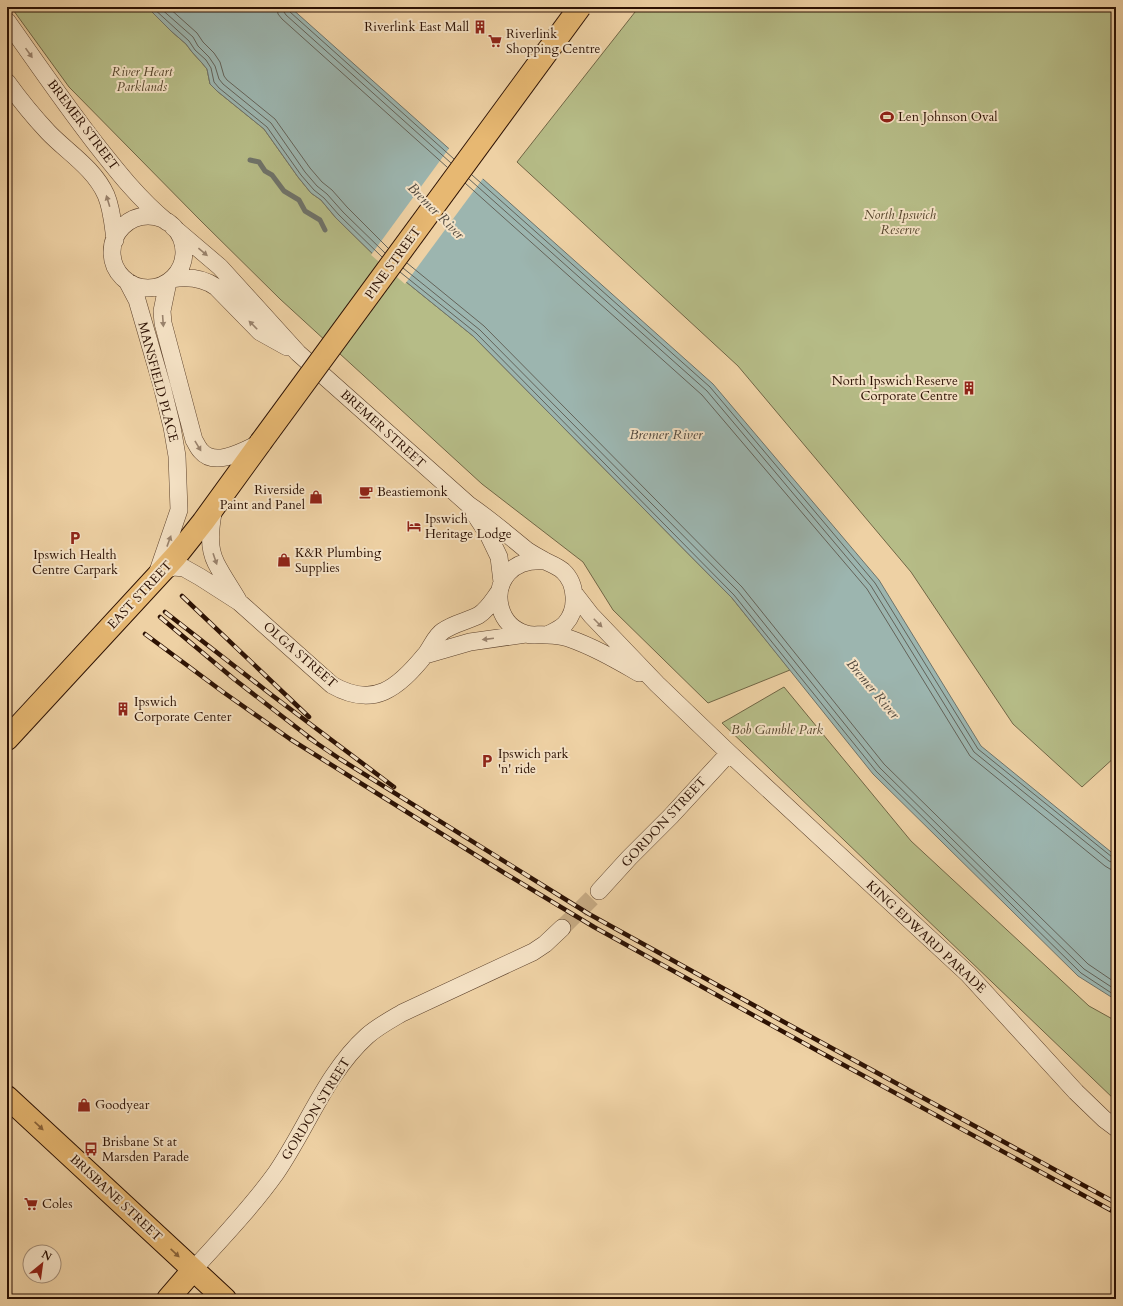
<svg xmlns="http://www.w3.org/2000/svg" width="1123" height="1306" viewBox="0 0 1123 1306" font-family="Cardo,serif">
<rect width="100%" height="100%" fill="#eed1a4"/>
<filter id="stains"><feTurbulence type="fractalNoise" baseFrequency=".005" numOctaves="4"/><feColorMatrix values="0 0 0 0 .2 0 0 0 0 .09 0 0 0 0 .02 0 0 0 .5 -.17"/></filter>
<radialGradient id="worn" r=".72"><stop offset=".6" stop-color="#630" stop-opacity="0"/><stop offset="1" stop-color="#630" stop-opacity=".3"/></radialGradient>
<path fill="#b6bc87" stroke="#716645" d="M 11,7 L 147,7 L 171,31 L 186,44 L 192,52 L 202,63 L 207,69 L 210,84 L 217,91 L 264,129 L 298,177 L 311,193 L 321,200 L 336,218 L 379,260 L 473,336 L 732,598 L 790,670 L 708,703 L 613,610 L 583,562 L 482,484 L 280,299 L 200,220 L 69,87 Z
M 639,7 L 1116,7 L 1116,756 L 1082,787 L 1013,724 L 911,572 L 738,366 L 517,162 Z
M 784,687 L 911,841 L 1089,1006 L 1116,1021 L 1116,1101 L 722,723 Z"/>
<path fill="#9cb5af" stroke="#6f736a" d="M 147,7 L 290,7 L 713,384 L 879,580 L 981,746 L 1116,856 L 1116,1000 L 1078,976 L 873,774 L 732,598 L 473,336 L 379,260 L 336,218 L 321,200 L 311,193 L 298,177 L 264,129 L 217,91 L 210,84 L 207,69 L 202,63 L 192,52 L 186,44 L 171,31 Z"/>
<path fill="#eed1a4" d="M 450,147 L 484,177 L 405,284 L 371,255 Z"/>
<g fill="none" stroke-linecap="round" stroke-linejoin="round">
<path stroke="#646359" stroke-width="1" d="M 152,7 L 189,41 L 195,50 L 206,60 L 211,68 L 214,82 L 219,88 L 267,127 L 301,175 L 314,190 L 324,198 L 339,215 L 382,257
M 159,7 L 193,37 L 198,46 L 209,57 L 215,66 L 219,79 L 223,84 L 271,123 L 305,172 L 317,186 L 327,194 L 343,212 L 385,253
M 168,7 L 197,33 L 203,42 L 214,53 L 220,62 L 224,76 L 227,80 L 275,119 L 310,168 L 322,182 L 332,190 L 347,207 L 388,248
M 277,7 L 278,14 L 282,19 L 447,167
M 283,7 L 284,12 L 286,15 L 451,163
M 288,7 L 290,12 L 454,159
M 472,175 L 710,387 L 875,583 L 978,749 L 1112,857 L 1116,858
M 469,179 L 707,391 L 871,586 L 974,752 L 1109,861 L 1116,864
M 465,183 L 702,395 L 867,589 L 970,756 L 1105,866 L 1110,869 L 1116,870
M 407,263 L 484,326 L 742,587 L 884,764 L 1088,964 L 1116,983
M 403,268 L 480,330 L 738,591 L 880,768 L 1084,969 L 1116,990
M 400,272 L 476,333 L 734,595 L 876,771 L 1081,973 L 1116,996"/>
<path stroke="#6f736a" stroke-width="5" d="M 250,160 L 259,162 L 265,171 L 272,175 L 284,191 L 299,200 L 305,211 L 320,220 L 325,230"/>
<path stroke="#c7ab84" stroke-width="17" stroke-dasharray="17 8" stroke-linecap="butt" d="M 562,928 L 599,891"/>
<g stroke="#5c412b" stroke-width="18">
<path id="minor" d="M 7,21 C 36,62 64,103 95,143 C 117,171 139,199 167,222
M 7,82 C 20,100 33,116 48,132 C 67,152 94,168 106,195 C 112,209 113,225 115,240
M112 252a36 36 0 1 1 72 0a36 36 0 1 1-72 0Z
M 173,227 L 220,267 L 298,353 L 469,505 C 488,518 506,533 524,548 C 530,553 538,557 545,561 C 551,564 557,566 563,571 C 577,584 578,610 565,624 C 560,629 553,632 547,635
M 172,279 C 189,276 203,278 216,287 L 260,332 L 287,347
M 127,281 L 137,300 L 162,386 L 172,427 L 177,456 L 179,510 L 157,574
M 168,282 L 162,311 L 163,323 L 194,440 C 196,443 198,448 201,451 C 215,468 245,450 260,443
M 214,507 C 211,525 207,546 216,563 C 222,575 231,588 238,600
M 474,513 L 488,534 L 499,557 L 502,582
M 545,561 C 531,560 518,562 508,573 C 491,593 499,626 526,634 C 533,636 540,634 547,635 C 554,635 562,636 568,638 C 594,647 616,660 639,673
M 163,570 L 174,567 L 184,568 L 200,577 L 239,602 L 332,685 C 374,709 398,688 425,655 C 431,648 435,636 443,631 C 454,623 468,621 479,615 C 488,609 493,600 499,592
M 574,593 L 591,615 L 657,684 L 729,753 L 968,974 L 1076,1092 L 1104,1119 L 1116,1128
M 425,655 L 470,642 L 526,634
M 599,891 L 629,858 L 671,816 L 729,753
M 193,1270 C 221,1239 251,1208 276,1173 C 307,1128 326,1073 367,1036 C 377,1027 390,1020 402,1013 L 533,952 L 545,944 L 562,928"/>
</g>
<g stroke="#2c1103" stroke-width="24">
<path id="major" d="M 7,739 L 176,556 L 203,522 L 261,442
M 7,1097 L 225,1299
M 168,1299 L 193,1270"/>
</g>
<use href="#minor" stroke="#f4e1c4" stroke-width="17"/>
<use href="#major" stroke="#e7b872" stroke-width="22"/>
<g stroke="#2c1103" stroke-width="4.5">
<path id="rail" d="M 182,596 L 309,717
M 165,612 L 273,696 L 394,787
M 160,617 L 234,679 L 314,741
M 145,634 L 223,692 L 290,739 L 506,874 L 594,927 L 818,1051 L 1116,1213
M 309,738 L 340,759 L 589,914 L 784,1022 L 1116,1203"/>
</g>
<use href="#rail" stroke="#f4e1c4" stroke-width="3" stroke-dasharray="9" stroke-linecap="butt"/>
<g stroke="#2c1103" stroke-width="24" stroke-linecap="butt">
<path id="major-bridge" d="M 261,442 L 580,7"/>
</g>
<use href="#major-bridge" stroke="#e7b872" stroke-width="22"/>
</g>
<defs><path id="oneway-solid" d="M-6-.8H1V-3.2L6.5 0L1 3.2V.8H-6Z"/></defs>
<g fill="#9a836d">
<use href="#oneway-solid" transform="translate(29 53) rotate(55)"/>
<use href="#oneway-solid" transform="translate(108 201) rotate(-107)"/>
<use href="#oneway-solid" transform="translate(203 252) rotate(40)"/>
<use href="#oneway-solid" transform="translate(163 321) rotate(86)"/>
<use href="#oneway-solid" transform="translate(253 325) rotate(-135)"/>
<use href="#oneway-solid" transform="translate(198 446) rotate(59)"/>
<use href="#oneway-solid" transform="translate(169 541) rotate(-70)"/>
<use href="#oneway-solid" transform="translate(215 559) rotate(71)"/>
<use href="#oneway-solid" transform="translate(598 623) rotate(45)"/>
<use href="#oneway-solid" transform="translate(488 639) rotate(173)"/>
</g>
<g fill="#8a643a">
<use href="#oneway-solid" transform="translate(39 1126) rotate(43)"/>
<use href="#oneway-solid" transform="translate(175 1253) rotate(43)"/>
</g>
<defs>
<g id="building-bare" transform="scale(1.08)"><path d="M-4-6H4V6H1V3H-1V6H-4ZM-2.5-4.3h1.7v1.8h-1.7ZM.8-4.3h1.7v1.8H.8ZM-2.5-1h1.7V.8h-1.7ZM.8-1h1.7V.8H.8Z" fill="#8f2418" stroke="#f4e1c4" stroke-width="2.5" paint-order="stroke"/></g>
<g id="supermarket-bare" transform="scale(1.08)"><path d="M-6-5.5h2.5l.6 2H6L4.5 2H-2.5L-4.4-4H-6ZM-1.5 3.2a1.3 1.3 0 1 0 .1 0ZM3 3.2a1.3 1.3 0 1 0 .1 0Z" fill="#8f2418" stroke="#f4e1c4" stroke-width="2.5" paint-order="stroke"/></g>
<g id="stadium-bare" transform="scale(1.08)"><path d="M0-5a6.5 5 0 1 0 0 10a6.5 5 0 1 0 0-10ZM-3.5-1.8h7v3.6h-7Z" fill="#8f2418" stroke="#f4e1c4" stroke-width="2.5" paint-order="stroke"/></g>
<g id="cafe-bare" transform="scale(1.08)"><path d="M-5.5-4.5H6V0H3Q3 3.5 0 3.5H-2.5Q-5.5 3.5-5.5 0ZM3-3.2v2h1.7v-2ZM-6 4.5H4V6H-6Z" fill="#8f2418" stroke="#f4e1c4" stroke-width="2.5" paint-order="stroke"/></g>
<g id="shop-bare" transform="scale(1.08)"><path d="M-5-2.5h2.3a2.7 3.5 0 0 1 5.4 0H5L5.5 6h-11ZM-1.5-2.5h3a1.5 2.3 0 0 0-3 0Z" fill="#8f2418" stroke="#f4e1c4" stroke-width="2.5" paint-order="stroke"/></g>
<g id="hotel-bare" transform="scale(1.08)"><path d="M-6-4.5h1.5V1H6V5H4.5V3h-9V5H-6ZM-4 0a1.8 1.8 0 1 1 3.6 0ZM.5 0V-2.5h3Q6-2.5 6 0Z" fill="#8f2418" stroke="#f4e1c4" stroke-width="2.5" paint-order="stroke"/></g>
<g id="parking-bare" transform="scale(1.08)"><path d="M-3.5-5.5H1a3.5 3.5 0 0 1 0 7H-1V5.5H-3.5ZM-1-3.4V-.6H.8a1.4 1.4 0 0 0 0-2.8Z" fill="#8f2418" stroke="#f4e1c4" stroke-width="2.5" paint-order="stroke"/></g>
<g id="bus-bare" transform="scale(1.08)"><path d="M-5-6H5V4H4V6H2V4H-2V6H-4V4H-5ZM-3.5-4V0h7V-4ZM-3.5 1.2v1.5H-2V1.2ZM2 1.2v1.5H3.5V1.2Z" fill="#8f2418" stroke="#f4e1c4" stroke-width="2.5" paint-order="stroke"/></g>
</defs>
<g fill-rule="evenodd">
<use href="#building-bare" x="480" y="27"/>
<use href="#supermarket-bare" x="495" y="41"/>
<use href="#stadium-bare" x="887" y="117"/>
<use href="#building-bare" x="969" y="388"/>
<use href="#cafe-bare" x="366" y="492"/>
<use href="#shop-bare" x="316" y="497"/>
<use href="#hotel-bare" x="414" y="526"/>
<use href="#parking-bare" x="75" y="538"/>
<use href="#shop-bare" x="284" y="560"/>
<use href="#building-bare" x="123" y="709"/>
<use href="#parking-bare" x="487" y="761"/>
<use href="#shop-bare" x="84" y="1105"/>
<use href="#bus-bare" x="91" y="1149"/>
<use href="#supermarket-bare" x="31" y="1204"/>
</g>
<g text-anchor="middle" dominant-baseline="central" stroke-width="4" stroke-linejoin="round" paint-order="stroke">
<g font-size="13" fill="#2c1103" stroke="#f4e1c4" text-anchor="start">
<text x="469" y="27" text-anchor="end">Riverlink East Mall</text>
<text x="506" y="34">Riverlink<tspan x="506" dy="15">Shopping Centre</tspan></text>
<text x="898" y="117">Len Johnson Oval</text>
<text x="958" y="381" text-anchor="end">North Ipswich Reserve<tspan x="958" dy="15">Corporate Centre</tspan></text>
<text x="305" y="490" text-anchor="end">Riverside<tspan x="305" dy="15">Paint and Panel</tspan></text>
<text x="377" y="492">Beastiemonk</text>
<text x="425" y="519">Ipswich<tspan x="425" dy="15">Heritage Lodge</tspan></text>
<text x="295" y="553">K&amp;R Plumbing<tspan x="295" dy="15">Supplies</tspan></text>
<text x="75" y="555" text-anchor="middle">Ipswich Health<tspan x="75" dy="15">Centre Carpark</tspan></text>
<text x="134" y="702">Ipswich<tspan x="134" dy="15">Corporate Center</tspan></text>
<text x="498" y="754">Ipswich park<tspan x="498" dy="15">'n' ride</tspan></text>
<text x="95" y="1105">Goodyear</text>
<text x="102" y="1142">Brisbane St at<tspan x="102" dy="15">Marsden Parade</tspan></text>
<text x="42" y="1204">Coles</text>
</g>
<g font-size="13" font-style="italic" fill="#55442b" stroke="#f4e1c4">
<text x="142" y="72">River Heart<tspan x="142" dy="15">Parklands</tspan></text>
<text x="900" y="215">North Ipswich<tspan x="900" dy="15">Reserve</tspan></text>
<text x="777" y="730">Bob Gamble Park</text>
</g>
<g font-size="13" fill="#2c1103" stroke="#f4e1c4">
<text transform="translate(83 125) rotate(53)">BREMER STREET</text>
<text transform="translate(393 263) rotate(-54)">PINE STREET</text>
<text transform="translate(158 382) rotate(75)">MANSFIELD PLACE</text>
<text transform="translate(383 429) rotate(42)">BREMER STREET</text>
<text transform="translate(140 595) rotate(-47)">EAST STREET</text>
<text transform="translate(300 655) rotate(41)">OLGA STREET</text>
<text transform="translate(664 822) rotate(-47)">GORDON STREET</text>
<text transform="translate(926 937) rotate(43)">KING EDWARD PARADE</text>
<text transform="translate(316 1109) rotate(-58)">GORDON STREET</text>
<text transform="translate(116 1198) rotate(43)">BRISBANE STREET</text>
</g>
<g font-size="14" font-style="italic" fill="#534a3f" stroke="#f4e1c4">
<text transform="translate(436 211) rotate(45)">Bremer River</text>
<text x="666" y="434">Bremer River</text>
<text transform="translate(873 689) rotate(50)">Bremer River</text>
</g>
</g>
<rect width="1123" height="1306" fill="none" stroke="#eed1a4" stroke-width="24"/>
<rect x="8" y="8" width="1107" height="1290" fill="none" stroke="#2c1103" stroke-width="2"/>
<rect x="12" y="12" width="1099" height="1282" fill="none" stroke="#2c1103"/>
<g transform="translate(42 1264) rotate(29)"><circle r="19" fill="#f4e1c4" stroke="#a48e77"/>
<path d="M0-3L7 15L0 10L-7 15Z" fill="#8f2418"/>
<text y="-6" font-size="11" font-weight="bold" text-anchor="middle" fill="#2c1103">N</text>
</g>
<rect width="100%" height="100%" filter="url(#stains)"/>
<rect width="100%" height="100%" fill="url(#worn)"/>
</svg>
